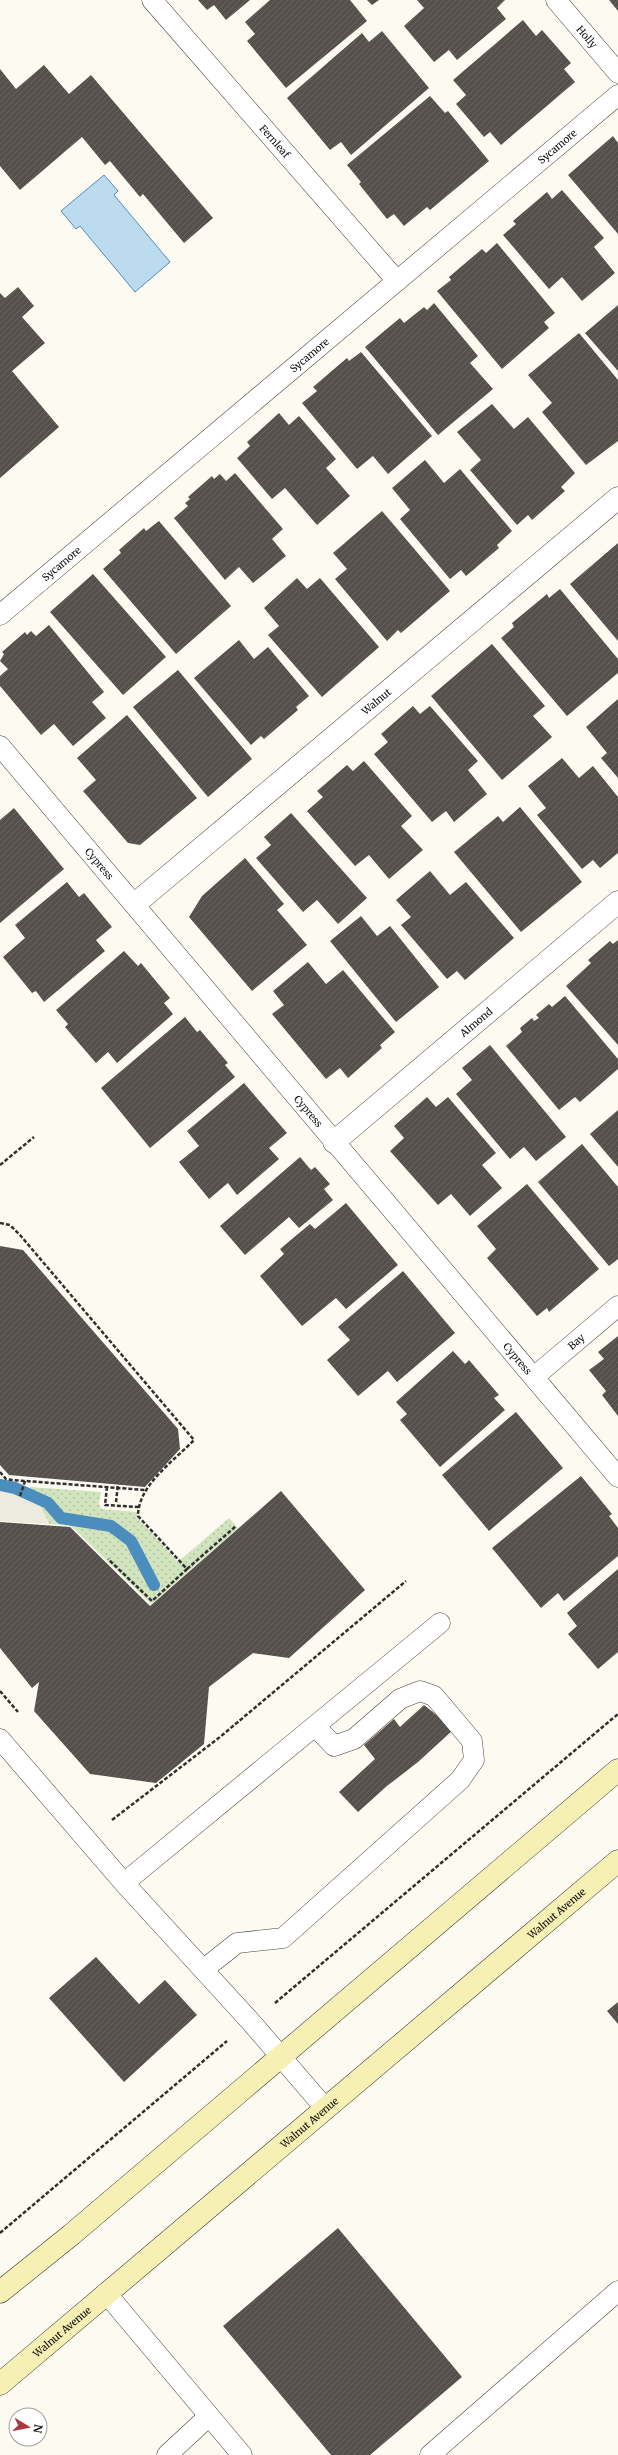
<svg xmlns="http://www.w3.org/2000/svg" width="618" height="2455" viewBox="0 0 618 2455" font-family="Merriweather,serif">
<defs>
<pattern id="grass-dots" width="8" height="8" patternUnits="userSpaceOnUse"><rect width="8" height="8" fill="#d1e4be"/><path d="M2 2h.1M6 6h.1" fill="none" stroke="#b2c2a2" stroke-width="1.8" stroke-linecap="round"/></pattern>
<pattern id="building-hatch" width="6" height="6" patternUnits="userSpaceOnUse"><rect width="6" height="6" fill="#56504c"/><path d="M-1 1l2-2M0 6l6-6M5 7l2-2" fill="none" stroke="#696561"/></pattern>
</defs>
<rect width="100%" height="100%" fill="#fdfbf1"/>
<path fill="url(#grass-dots)" d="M 0,1481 L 17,1483 L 16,1492 L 0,1490 Z
M 30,1487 L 101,1492 L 99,1504 L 102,1509 L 137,1512 L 137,1517 L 178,1562 L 229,1518 L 238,1528 L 151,1604 L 71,1526 L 49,1524 L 39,1504 L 28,1498 Z"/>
<path fill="#edeae0" d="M 0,1491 L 14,1493 L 39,1504 L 48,1524 L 0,1521 Z"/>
<path fill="#bcdbef" stroke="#4b8ebe" d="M 104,175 L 118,191 L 114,195 L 170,262 L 135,292 L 80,226 L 76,229 L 61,211 Z"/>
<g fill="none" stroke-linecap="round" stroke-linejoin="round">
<path stroke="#4b8ebe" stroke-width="12" d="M 0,1485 L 15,1488 L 48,1503 L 61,1518 L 111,1526 L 131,1541 L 154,1585"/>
</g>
<path fill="url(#building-hatch)" d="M 198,0 L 250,0 L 226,20 L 214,5 L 207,10 Z
M 270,0 L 350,0 L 367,21 L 286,88 L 247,41 L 255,34 L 245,22 Z
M 367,0 L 379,0 L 372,5 Z
M 417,0 L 505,0 L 497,8 L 506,19 L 457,60 L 449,50 L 434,62 L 404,26 L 424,8 Z
M 609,0 L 618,0 L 618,11 Z
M 523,20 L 536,36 L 542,30 L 571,63 L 564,69 L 575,82 L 501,145 L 490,132 L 484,137 L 456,104 L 466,95 L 453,80 Z
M 382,31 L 429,88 L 351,155 L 341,142 L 330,150 L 287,98 L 362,33 L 369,42 Z
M 44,65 L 69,94 L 91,75 L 213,218 L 184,243 L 143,194 L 140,197 L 110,161 L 105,165 L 82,137 L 20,190 L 0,166 L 0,69 L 16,89 Z
M 430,96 L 445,113 L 448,111 L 489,161 L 430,210 L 427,207 L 404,226 L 394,214 L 387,219 L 359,184 L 361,182 L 347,165 Z
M 613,136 L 618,143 L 618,234 L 568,175 Z
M 562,190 L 604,238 L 594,247 L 615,273 L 582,301 L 562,277 L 549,289 L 503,235 L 516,224 L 513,221 L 547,192 L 552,199 Z
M 497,243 L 555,313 L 544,322 L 549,328 L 502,369 L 437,291 L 451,280 L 449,277 L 482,249 L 486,253 Z
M 18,287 L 34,306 L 22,317 L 45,343 L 12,371 L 59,427 L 0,478 L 0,293 L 5,298 Z
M 434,303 L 478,356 L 470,363 L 493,389 L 438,435 L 365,347 L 400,318 L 404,323 L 424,307 L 427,310 Z
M 618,305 L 618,371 L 585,333 Z
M 579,333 L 618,380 L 618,441 L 586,465 L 542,412 L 552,403 L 528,375 Z
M 361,352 L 432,436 L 388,474 L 373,456 L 357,469 L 302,403 L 317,391 L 313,387 L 347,358 L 349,361 Z
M 492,404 L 514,429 L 528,417 L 575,473 L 561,487 L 565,491 L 532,520 L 528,515 L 517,525 L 470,470 L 481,460 L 457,432 Z
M 279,413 L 289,425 L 299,416 L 336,459 L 326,468 L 350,496 L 317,525 L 285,488 L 272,499 L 237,458 L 250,446 L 247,442 Z
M 425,460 L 444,483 L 460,469 L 512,531 L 497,545 L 499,548 L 466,576 L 461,570 L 450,579 L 400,519 L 410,510 L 392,488 Z
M 235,473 L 283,529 L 272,539 L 286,556 L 253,583 L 239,567 L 225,580 L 174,518 L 188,506 L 185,503 L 190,499 L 188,497 L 212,476 L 214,479 L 220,474 L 226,481 Z
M 382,511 L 450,591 L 401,633 L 398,630 L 387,641 L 335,579 L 347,569 L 333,553 Z
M 159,521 L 231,606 L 176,654 L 103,569 L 121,553 L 119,550 L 144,528 L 146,531 Z
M 618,543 L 618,641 L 570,584 Z
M 93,574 L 166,657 L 123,695 L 50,612 Z
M 297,578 L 307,589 L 320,578 L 379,647 L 322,697 L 268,635 L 279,626 L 264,608 Z
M 560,589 L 618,659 L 618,673 L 567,716 L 501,638 L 514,627 L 512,623 L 547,594 L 549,598 Z
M 49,625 L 104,692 L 92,702 L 106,718 L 73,746 L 54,724 L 41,735 L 0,686 L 0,676 L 8,669 L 0,661 L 4,654 L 2,652 L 25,632 L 27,635 L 31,631 L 36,636 Z
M 239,640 L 254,659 L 268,647 L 309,696 L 296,707 L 298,710 L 264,739 L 261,736 L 251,745 L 194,678 Z
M 492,644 L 545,706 L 533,716 L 552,737 L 502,780 L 431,696 Z
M 178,670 L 252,759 L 208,797 L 133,707 Z
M 618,699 L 618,778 L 601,758 L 607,753 L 586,727 Z
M 413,706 L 420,714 L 430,706 L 478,761 L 468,770 L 487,794 L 454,822 L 446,811 L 432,822 L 374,754 L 388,742 L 381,734 Z
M 127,715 L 197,798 L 140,845 L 128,843 L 83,791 L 96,780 L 77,758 Z
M 562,758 L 579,778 L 593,766 L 618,797 L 618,853 L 600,868 L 593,860 L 582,869 L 537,815 L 546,808 L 528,786 Z
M 364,761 L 412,816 L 401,826 L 423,850 L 389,879 L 369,855 L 355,866 L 307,811 L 323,797 L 317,791 L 347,765 L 353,771 Z
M 520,807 L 582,882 L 521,932 L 454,852 L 498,816 L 503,822 Z
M 14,808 L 64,869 L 0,923 L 0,820 Z
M 291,813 L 367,898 L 338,924 L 317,900 L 303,912 L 256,858 L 271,845 L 264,837 Z
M 245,858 L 284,904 L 277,910 L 307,945 L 252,991 L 189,917 L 202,896 Z
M 430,871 L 450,895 L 466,882 L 514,938 L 465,980 L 457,971 L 447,979 L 401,925 L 411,917 L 396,900 Z
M 67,882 L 79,897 L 84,893 L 112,927 L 96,940 L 105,951 L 44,1002 L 36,991 L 32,993 L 3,957 L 25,938 L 15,925 Z
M 361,916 L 377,936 L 390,926 L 439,987 L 396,1022 L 330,941 Z
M 618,940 L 618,1045 L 566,986 L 591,963 L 588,960 L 610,941 L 613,944 Z
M 124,951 L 138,966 L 141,963 L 170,998 L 164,1003 L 173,1014 L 117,1063 L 108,1052 L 96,1063 L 65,1027 L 68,1024 L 56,1010 Z
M 308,962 L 326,984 L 343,970 L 395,1032 L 380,1045 L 382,1048 L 348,1078 L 340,1068 L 326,1079 L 272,1014 L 284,1005 L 273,991 Z
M 565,996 L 618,1059 L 618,1069 L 580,1102 L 575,1097 L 559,1110 L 506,1046 L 522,1032 L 520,1028 L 532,1018 L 534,1021 L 539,1018 L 536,1015 L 549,1004 L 552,1007 Z
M 185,1017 L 197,1032 L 200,1030 L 228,1063 L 225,1065 L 235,1077 L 150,1148 L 101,1088 Z
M 490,1045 L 566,1137 L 536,1161 L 524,1147 L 510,1159 L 456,1094 L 472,1080 L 462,1068 Z
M 244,1083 L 287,1133 L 269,1148 L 279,1159 L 237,1195 L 228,1183 L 209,1199 L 179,1162 L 199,1146 L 187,1131 Z
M 427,1097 L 436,1107 L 448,1097 L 496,1153 L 482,1165 L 502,1188 L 470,1216 L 451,1194 L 438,1205 L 390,1151 L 404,1138 L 394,1126 Z
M 618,1110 L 618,1167 L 590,1134 Z
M 582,1144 L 618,1187 L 618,1259 L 609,1266 L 538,1182 Z
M 300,1157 L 311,1170 L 315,1167 L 330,1184 L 324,1189 L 333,1200 L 299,1228 L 289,1217 L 245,1255 L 220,1226 Z
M 527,1184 L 599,1269 L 549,1312 L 547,1308 L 537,1316 L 487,1258 L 496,1249 L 477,1226 Z
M 346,1203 L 398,1265 L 346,1309 L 336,1298 L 302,1326 L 260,1276 L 284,1254 L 280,1249 L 310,1224 L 315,1229 Z
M 0,1246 L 23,1250 L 178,1429 L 180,1449 L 145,1487 L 9,1475 L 0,1465 Z
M 403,1271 L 455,1333 L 397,1382 L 388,1371 L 358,1396 L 327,1360 L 350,1340 L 338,1327 Z
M 618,1336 L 618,1416 L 602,1395 L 606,1391 L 589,1370 L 604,1359 L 598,1352 Z
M 453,1351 L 465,1364 L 469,1360 L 499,1395 L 494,1398 L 505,1410 L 440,1467 L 400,1420 L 407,1414 L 396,1402 Z
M 516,1412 L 563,1468 L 489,1531 L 442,1475 Z
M 581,1476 L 612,1514 L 609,1516 L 618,1528 L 618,1556 L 564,1601 L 558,1593 L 541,1608 L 492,1548 Z
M 281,1491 L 365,1590 L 289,1658 L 253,1653 L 209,1687 L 204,1744 L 156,1783 L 90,1774 L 34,1711 L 39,1682 L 32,1688 L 0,1648 L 0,1522 L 70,1527 L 150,1606 Z
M 618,1569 L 618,1652 L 598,1669 L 568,1634 L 577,1626 L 567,1613 Z
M 424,1705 L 454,1729 L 418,1762 L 387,1786 L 358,1812 L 339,1792 L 375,1759 L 364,1745 L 394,1719 L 400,1727 Z
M 96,1957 L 139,2004 L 165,1980 L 197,2015 L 124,2082 L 49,1998 Z
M 618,2002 L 618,2024 L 607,2011 Z
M 338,2228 L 462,2377 L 370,2455 L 331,2455 L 223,2326 Z"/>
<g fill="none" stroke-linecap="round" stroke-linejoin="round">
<g stroke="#414141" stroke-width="21">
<g id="service">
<path id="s1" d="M 152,0 L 397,281"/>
<path id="s2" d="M 556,0 L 618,73"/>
<path id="s3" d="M 0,615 L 618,95"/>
<path id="s4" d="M 0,746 L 618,1477"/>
<path id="s5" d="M 534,1377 L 618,1306"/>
<path d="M 0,1739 L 124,1883 L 251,2022 L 325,2108"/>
<path d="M 124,1883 L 440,1623"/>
<path d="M 204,1969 L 237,1943 L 283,1938 L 460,1780 L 474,1760 L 472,1741 L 434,1696 L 420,1691 L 400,1699 L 354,1739 L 334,1746 L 316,1727"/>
<path d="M 106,2293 L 242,2455"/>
<path d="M 167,2455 L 209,2416"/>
<path d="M 430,2455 L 618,2291"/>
</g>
</g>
<g stroke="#414141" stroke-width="23">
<g id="minor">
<path id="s6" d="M 135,904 L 618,498"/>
<path id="s7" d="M 334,1142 L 618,902"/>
</g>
</g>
<g stroke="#303030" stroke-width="23">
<g id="secondary">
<path d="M 0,2292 L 71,2235 L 618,1770"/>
<path id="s8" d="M 0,2384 L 618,1861"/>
</g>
</g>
<path stroke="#303030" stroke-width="2.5" stroke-dasharray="4 2" stroke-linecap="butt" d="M 0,1165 L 34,1137
M 0,1223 L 10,1225 L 20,1235 L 194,1440 C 174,1461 138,1485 138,1516 L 187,1569 L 152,1601 L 108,1559
M 0,1472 L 6,1479 L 12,1480 L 145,1490
M 107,1487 L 105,1505 L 138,1507
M 20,1496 L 25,1481
M 187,1569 L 236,1526
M 0,1691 L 18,1712
M 112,1820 L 220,1737 L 406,1581
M 275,2003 L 618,1714
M 0,2233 L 227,2041"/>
<use href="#service" stroke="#fff" stroke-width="20"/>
<use href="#minor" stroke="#fff" stroke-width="22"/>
<use href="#secondary" stroke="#f6f0b4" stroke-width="22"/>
<path stroke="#303030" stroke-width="2.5" stroke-dasharray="4 2" stroke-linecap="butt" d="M 116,1502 L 118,1484"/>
</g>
<g text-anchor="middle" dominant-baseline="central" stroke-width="4" stroke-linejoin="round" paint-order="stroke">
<g font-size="10" fill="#0e0e0e" stroke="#fff">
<text stroke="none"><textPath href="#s2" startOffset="48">Holly</textPath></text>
<text stroke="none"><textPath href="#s1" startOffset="187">Fernleaf</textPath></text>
<text stroke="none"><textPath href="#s3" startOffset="728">Sycamore</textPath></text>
<text stroke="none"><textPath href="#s3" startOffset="404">Sycamore</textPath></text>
<text stroke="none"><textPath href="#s3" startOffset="80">Sycamore</textPath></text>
<text stroke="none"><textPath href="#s6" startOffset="315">Walnut</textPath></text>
<text stroke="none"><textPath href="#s4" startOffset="154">Cypress</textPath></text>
<text stroke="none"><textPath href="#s7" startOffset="186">Almond</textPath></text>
<text stroke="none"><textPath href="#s4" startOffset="478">Cypress</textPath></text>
<text stroke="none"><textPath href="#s5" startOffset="55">Bay</textPath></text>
<text stroke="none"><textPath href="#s4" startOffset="802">Cypress</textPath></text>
<text stroke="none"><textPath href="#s8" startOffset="729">Walnut Avenue</textPath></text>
<text stroke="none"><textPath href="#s8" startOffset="405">Walnut Avenue</textPath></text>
<text stroke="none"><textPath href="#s8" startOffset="81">Walnut Avenue</textPath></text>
</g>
</g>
<g transform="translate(28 2427) rotate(100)"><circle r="19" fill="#ffffff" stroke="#9f9f9f"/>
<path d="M0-3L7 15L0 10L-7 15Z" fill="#af363a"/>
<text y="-6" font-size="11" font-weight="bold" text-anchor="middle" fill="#0e0e0e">N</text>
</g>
</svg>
